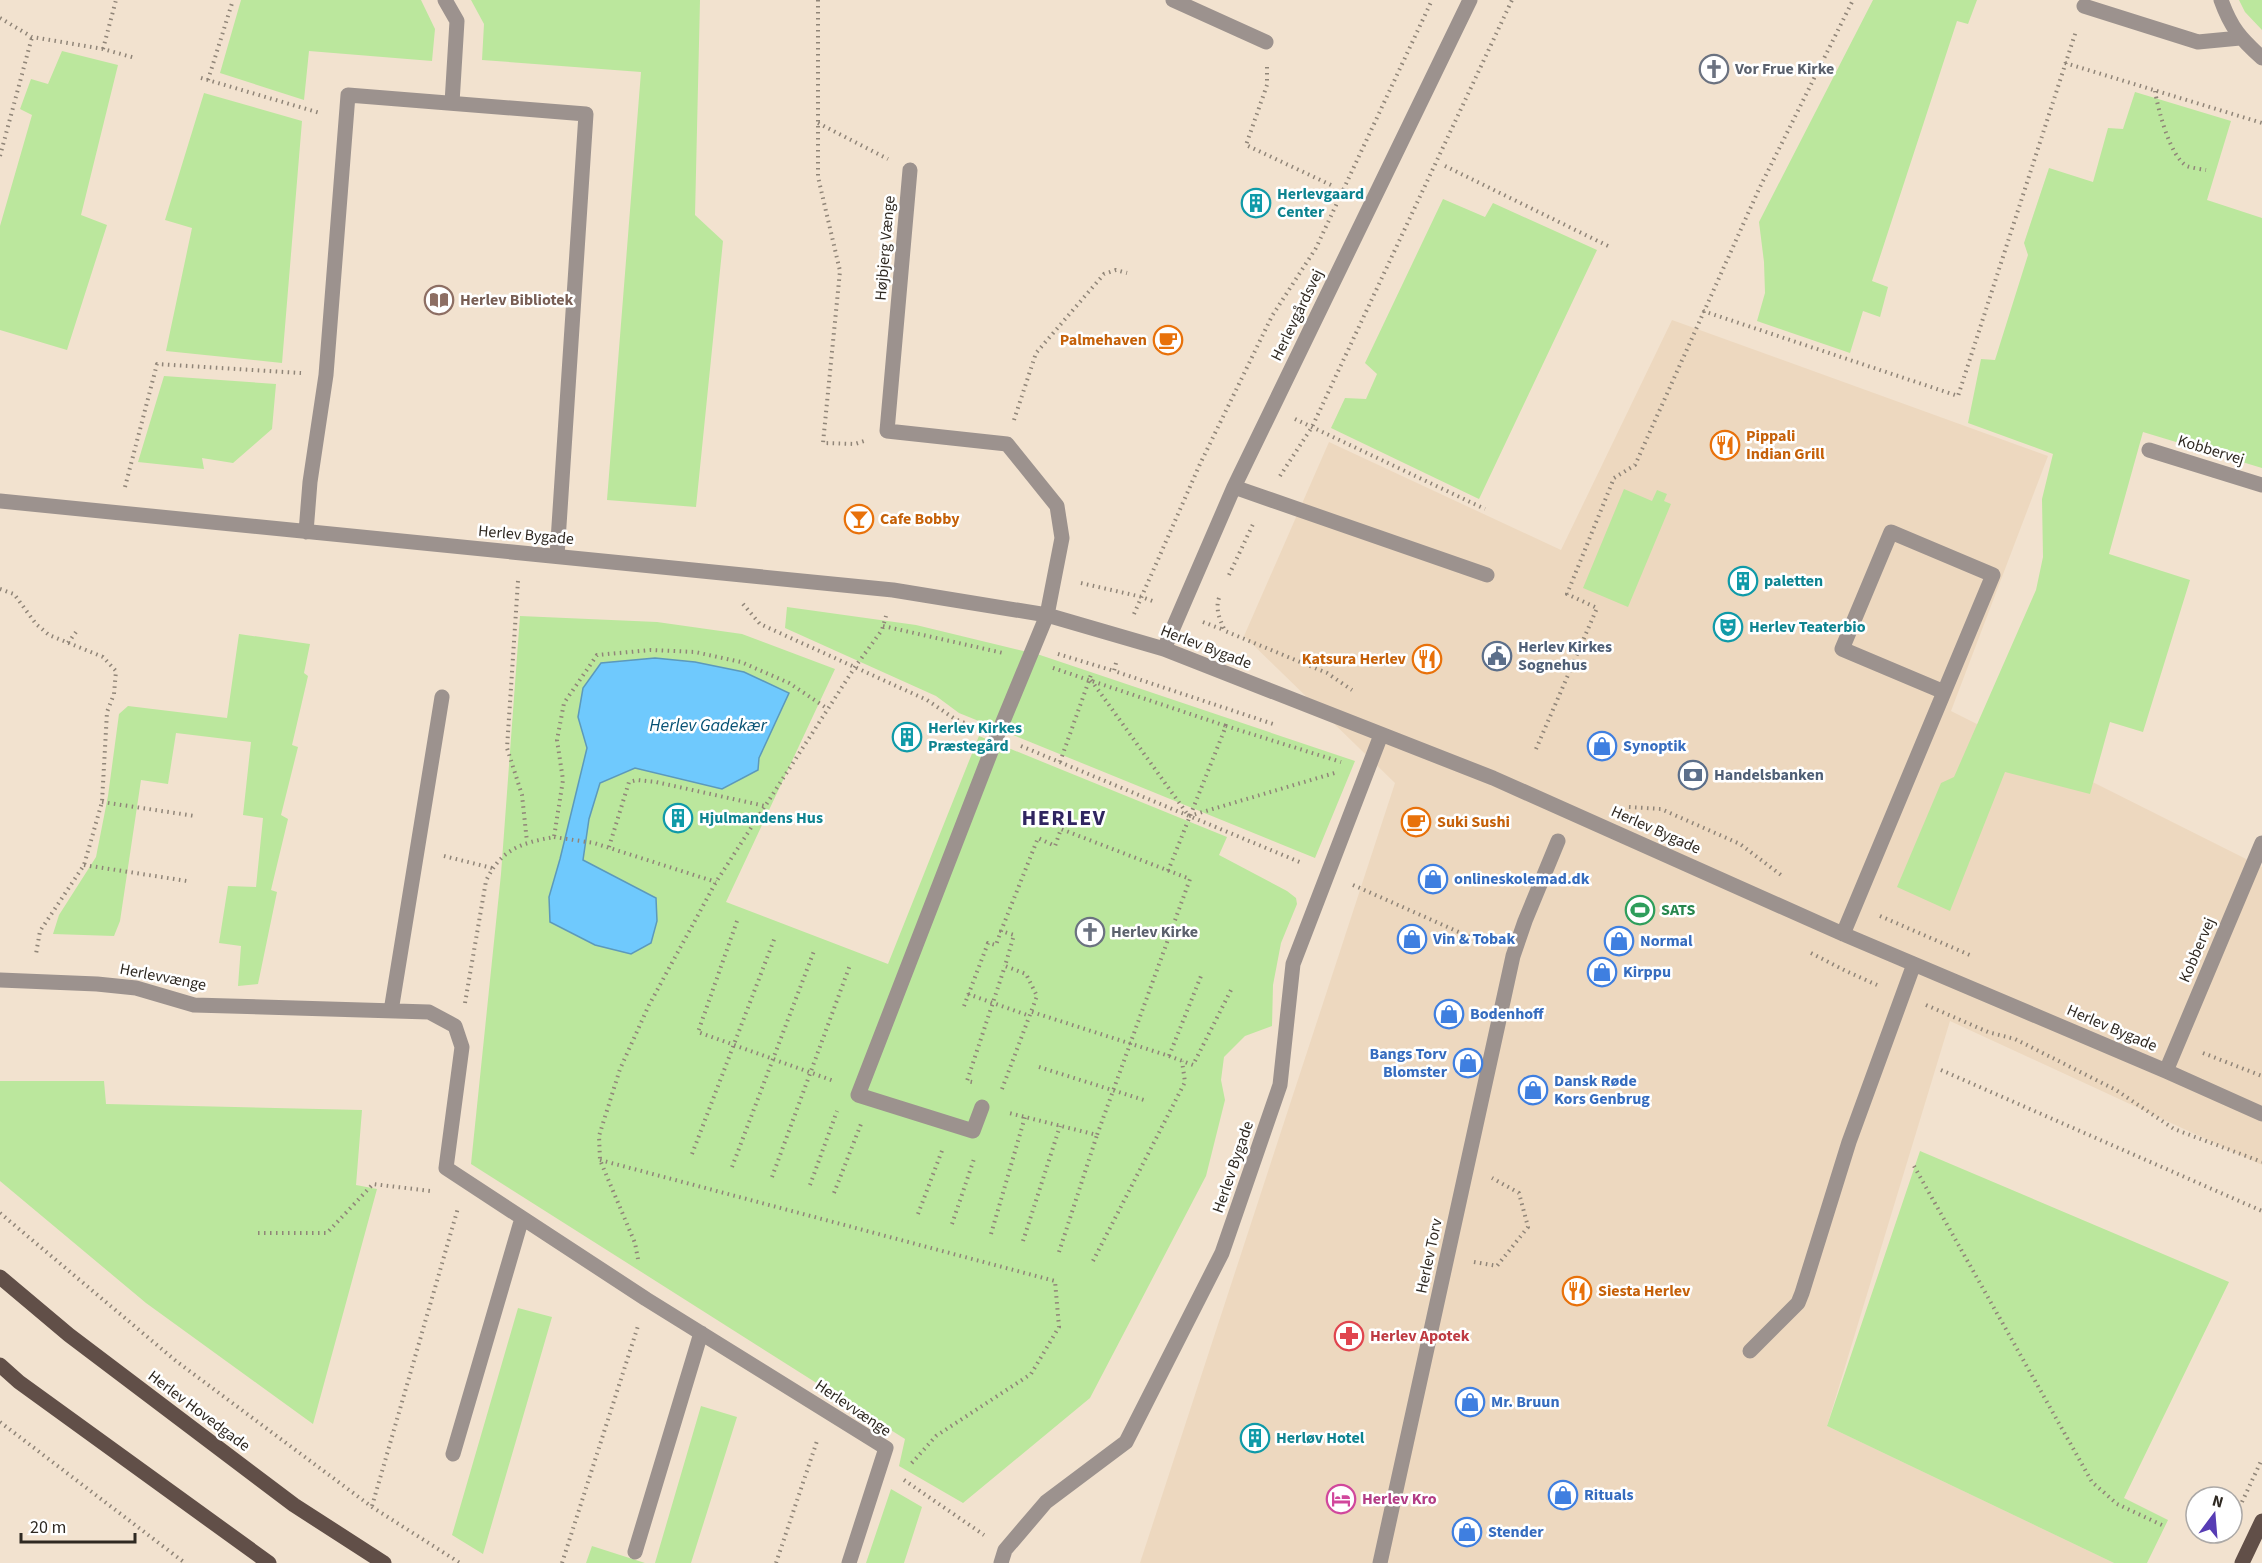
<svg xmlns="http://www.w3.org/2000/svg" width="2262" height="1563" viewBox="0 0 2262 1563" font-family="'Source Sans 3',sans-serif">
<rect width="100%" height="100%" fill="#f2e2cf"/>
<path fill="#edd8bf" d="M 1672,320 L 2048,456 L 1951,711 L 2262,867 L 2262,1165 L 1950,1021 L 1827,1426 L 2114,1563 L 1140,1563 L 1395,783 L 1244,636 L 1329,442 L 1561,550 Z"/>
<path fill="#bbe79d" d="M 241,0 L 421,0 L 435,29 L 432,61 L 309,51 L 304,100 L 220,73 Z
M 471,0 L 700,0 L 695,215 L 723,241 L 696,507 L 607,500 L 641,72 L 482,60 L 484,24 Z
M 1873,0 L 1977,0 L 1968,24 L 1957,21 L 1872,281 L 1888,287 L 1880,317 L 1863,311 L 1850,353 L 1757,321 L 1765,293 L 1764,262 L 1759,222 Z
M 2239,0 L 2262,0 L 2262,30 L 2245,12 Z
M 62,51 L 118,65 L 81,215 L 107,225 L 67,350 L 0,330 L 0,226 L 32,115 L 20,109 L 31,79 L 48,84 Z
M 2135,92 L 2231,121 L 2207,200 L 2262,218 L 2262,468 L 2143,432 L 2109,554 L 2190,580 L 2143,732 L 2110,722 L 2090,794 L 2005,772 L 1950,911 L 1897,887 L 1941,783 L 1954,777 L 2036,590 L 2043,557 L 2042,499 L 2053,454 L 1968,423 L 1981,359 L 1995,360 L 2028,255 L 2024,243 L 2049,168 L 2093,182 L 2108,128 L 2123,129 Z
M 204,93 L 302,121 L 282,363 L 166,351 L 192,228 L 165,220 Z
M 1443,199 L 1485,217 L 1493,203 L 1597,250 L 1479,499 L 1331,428 L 1345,398 L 1366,399 L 1377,374 L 1365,363 Z
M 164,376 L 276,384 L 272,429 L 233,463 L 202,458 L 204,469 L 138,462 Z
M 1624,489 L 1652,501 L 1657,490 L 1667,494 L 1664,501 L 1671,504 L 1628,607 L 1583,588 Z
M 787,607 L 916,625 L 1040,655 L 1355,761 L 1315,858 L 959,713 L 936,696 L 785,628 Z
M 520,616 L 657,622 L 742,634 L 835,669 L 726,902 L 888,964 L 979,736 L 1227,837 L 1219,855 L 1287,891 L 1296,898 L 1297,904 L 1281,943 L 1273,985 L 1272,1026 L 1245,1036 L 1224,1057 L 1221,1080 L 1225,1100 L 1206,1176 L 1090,1398 L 963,1503 L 899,1466 L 905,1439 L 471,1164 L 501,874 Z
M 239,634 L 310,644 L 304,673 L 308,676 L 292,745 L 298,747 L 281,815 L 288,819 L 271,890 L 277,892 L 258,984 L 238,986 L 241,946 L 219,943 L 228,886 L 256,887 L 263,818 L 243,815 L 251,742 L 176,733 L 168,784 L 141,780 L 120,921 L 114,936 L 53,934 L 59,915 L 96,857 L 108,796 L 119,714 L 128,706 L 227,718 Z
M 0,1081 L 104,1081 L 106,1104 L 362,1110 L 356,1185 L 377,1189 L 313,1424 L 146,1303 L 0,1181 Z
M 1920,1151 L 2229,1282 L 2124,1498 L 2168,1520 L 2147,1563 L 2114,1563 L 1827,1426 Z
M 518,1308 L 552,1317 L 483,1554 L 452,1535 Z
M 701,1406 L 737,1417 L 691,1563 L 655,1563 Z
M 891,1489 L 922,1507 L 904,1563 L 866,1563 Z
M 592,1546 L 645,1563 L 586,1563 Z"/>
<path fill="#6fc9fd" stroke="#5c99bb" stroke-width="1.5" d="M 655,658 L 695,662 L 744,672 L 789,693 L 759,758 L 758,770 L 722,789 L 635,768 L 600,783 L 589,819 L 583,860 L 656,898 L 657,921 L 651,943 L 631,954 L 595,945 L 550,922 L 549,897 L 560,859 L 587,748 L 578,717 L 583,688 L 601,663 Z"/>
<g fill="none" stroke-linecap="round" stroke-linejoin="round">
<path stroke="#908578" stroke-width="4" stroke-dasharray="1.5 4.5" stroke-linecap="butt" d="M 818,0 L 818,177 L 840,271 L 823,443 L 855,444 L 864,441
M 0,18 L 32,37 L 103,49 L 135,58
M 103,49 L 116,0
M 2065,63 L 2262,123
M 1267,67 L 1267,85 L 1246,145 L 1333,186
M 201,78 L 320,113
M 208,80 L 233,0
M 2155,91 C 2158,109 2170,157 2187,166 C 2192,168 2200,169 2206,170
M 818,123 L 888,159
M 0,156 L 32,37
M 1445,166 L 1608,246
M 1703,311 L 1958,396 L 2076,31
M 1295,419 L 1485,509
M 1014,420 L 1036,353 L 1104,274 L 1116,270 L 1127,273
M 1280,476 L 1312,427 L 1512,0
M 125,487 L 157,364 L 301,373
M 1229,575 L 1254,522
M 518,581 L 507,748 L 522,795 L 527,842
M 1081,583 L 1142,597 L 1155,602
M 0,589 L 14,594 L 36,624 L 49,635 L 103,657 L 116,671 L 114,694 L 107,712 L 102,802 L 84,865 L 40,931 L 36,954
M 1219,598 C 1215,609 1220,620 1225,631 L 1327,673 L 1352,690
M 743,604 L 760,624 L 927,700 L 955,719 L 972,726
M 1134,614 L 1200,464 L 1272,316 L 1316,248 L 1432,0
M 1203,622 L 1224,630
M 883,626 L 1003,653
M 68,643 L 76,632
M 1058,654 L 1114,671
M 1116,663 L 1114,671 L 1273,724
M 1053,668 L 1226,726
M 1091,680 L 1188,815
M 1021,746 L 1302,863
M 1536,749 L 1597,608 L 1567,594 L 1614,478 L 1635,465 L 1759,189 L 1853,0
M 1060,762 L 1092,672
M 102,802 L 195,816
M 1629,807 L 1661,809 L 1740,844 L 1781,875
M 1189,816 L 1338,772
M 554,837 L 594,843 L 716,882
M 609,847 L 629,782 L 637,780 L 656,782 L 765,806
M 444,856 L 492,868
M 84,865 L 187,881
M 1168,871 L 1226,726 L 1341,762
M 1353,885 L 1488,945
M 1880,916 L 1972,956
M 737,921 L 698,1032 L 834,1081
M 1811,953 L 1846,971 L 1877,985
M 968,994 L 1030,1016
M 465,1003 L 486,881 C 501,849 521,843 554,837 L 563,780 L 557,740 L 564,703 L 597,655 L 651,650 L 695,652 L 741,662 L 789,683 L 828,709
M 1926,1005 L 1988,1032 L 2015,1039 L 2116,1090 L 2174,1129 L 2262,1162
M 964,1006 L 988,943 L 996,945 L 1001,931
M 1032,1012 L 1169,1056 L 1201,976
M 2203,1053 L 2262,1076
M 1169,1056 L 1193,1065 L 1231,990
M 1039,1067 L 1144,1100
M 1941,1070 L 2262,1211
M 972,1082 L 967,1081 L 1005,966
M 1002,1089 L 1037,996 L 1026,974 L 1005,966 L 1014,935 L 1001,931 L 1038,838 L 1055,846 L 1061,829 L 1190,879 L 1097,1135 L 1009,1113
M 692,1154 L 775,937
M 600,1160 L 1055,1281 L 1059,1327 L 1031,1374 L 936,1436 L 910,1465
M 1914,1166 L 2092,1482 L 2117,1504 L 2164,1526
M 732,1167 L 814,951
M 772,1177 L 850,965
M 810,1185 L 837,1111
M 834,1193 L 861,1124
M 0,1213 L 176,1361 L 372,1507 L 460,1563
M 918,1214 L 943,1148
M 952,1224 L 975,1156
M 258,1233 L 327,1233 L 373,1184 L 430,1191
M 991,1234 L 1025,1117
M 1023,1241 L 1060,1126
M 1059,1252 L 1097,1135
M 638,1259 L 635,1243 L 600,1160 L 599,1136 L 620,1069 L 649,1005 L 716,882 L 855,667 L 882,630 L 886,616
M 1093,1261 L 1185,1082 L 1182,1061
M 1474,1262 L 1497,1266 L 1528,1227 L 1519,1193 L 1492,1178
M 0,1422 L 185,1563
M 904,1480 L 984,1535
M 2242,1502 L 2262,1459
M 372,1506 L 458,1208
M 562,1563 L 638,1326
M 776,1563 L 818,1438"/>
<path stroke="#9c928e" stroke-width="15" d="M 445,0 L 457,21 L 452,103
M 1173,0 L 1266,42
M 2221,0 C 2231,28 2240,38 2262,58
M 2084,6 L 2198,42 L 2240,38
M 910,170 L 887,431 L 1007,444 L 1057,506 L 1062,538 L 1047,615 L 997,736 L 858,1095 L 973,1131 L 982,1107
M 2149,450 L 2262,485
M 1234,487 L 1487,575
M 0,501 L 893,590 L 1047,615 L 1164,649 L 1493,778 L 1843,934 L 2166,1071 L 2262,1114
M 306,532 L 310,482 L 326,375 L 348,95 L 586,114 L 557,556
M 1164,649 L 1234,487 L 1470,0
M 1843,934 C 1893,814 1943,694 1993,575 L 1891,532 L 1842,649 L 1944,692
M 0,980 L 97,984 L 136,988 L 194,1005 L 429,1012 L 455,1026 L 462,1047 L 446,1168 L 646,1299 L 886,1448 L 849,1563
M 391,1011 L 442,697
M 2166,1071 L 2262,843
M 1750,1351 L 1798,1303 L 1802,1293 L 1849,1142 L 1914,964
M 453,1454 L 522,1218
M 635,1552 L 701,1333
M 1001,1563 L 1005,1550 L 1046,1502 L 1126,1442 L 1222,1253 L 1280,1085 L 1293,964 L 1381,735
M 1380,1563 L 1513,956 L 1525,921 L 1558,841"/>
<path stroke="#614f48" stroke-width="15" d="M 0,1277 L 69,1335 L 294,1505 L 384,1563
M 0,1365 L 19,1382 L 269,1563
M 2242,1563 L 2262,1521"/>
</g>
<defs>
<g id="church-ring" transform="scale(1.5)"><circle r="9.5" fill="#fff" stroke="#6b7280" stroke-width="1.5"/><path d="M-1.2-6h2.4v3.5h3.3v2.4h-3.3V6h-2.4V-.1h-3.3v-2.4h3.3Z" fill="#6b7280"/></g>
<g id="building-ring" transform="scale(1.5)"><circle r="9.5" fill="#fff" stroke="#0f9aa8" stroke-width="1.5"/><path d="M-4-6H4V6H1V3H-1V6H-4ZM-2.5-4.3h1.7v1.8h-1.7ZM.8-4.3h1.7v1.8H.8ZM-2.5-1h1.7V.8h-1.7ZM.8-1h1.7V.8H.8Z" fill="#0f9aa8"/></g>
<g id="library-ring" transform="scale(1.5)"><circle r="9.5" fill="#fff" stroke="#8d6e63" stroke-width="1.5"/><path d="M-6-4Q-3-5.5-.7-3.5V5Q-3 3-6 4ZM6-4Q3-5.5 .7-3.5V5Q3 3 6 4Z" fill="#8d6e63"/></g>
<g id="cafe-ring" transform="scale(1.5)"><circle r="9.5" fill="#fff" stroke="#e8710a" stroke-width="1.5"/><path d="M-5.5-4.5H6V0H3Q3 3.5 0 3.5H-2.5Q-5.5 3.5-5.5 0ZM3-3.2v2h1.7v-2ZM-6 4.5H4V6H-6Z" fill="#e8710a"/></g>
<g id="restaurant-ring" transform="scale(1.5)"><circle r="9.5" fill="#fff" stroke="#e8710a" stroke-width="1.5"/><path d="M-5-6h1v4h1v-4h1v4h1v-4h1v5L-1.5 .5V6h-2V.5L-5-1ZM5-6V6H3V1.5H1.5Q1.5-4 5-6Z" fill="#e8710a"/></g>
<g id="bar-ring" transform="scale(1.5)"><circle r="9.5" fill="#fff" stroke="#e8710a" stroke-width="1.5"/><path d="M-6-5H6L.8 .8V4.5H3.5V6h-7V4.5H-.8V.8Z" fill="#e8710a"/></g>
<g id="theatre-ring" transform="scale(1.5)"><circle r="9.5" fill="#fff" stroke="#0f9aa8" stroke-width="1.5"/><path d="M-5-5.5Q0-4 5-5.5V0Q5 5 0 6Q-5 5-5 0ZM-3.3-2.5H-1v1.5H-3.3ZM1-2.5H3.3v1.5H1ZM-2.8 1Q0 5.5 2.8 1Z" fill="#0f9aa8"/></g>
<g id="civic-ring" transform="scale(1.5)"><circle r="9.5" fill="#fff" stroke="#5c6f8a" stroke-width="1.5"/><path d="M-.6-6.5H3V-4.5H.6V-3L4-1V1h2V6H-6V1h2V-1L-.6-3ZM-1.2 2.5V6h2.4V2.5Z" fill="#5c6f8a"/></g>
<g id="shop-ring" transform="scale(1.5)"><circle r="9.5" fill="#fff" stroke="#3f7fe0" stroke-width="1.5"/><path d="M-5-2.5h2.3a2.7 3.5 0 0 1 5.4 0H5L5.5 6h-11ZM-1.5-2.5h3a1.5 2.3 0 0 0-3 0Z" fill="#3f7fe0"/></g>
<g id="bank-ring" transform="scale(1.5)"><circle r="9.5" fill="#fff" stroke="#5c6f8a" stroke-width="1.5"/><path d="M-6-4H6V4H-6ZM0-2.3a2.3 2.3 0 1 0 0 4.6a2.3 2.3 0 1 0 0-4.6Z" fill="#5c6f8a"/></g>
<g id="stadium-ring" transform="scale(1.5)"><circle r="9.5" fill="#fff" stroke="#2e9e5b" stroke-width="1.5"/><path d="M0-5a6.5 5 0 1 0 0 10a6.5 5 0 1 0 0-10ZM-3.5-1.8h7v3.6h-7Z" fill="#2e9e5b"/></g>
<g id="pharmacy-ring" transform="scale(1.5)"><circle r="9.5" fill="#fff" stroke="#e0444e" stroke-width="1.5"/><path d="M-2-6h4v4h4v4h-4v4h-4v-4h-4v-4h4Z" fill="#e0444e"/></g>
<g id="hotel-ring" transform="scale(1.5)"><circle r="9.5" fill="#fff" stroke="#d1479c" stroke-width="1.5"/><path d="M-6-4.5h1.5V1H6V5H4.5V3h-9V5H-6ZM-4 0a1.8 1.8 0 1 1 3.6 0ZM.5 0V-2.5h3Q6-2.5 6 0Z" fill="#d1479c"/></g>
</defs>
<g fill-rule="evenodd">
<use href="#church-ring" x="1714" y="69"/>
<use href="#building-ring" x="1256" y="203"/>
<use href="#library-ring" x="439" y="300"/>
<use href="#cafe-ring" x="1168" y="340"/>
<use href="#restaurant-ring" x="1725" y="445"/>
<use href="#bar-ring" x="859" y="519"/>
<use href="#building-ring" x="1743" y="581"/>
<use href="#theatre-ring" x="1728" y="627"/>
<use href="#civic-ring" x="1497" y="656"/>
<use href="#restaurant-ring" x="1427" y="659"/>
<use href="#building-ring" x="907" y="737"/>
<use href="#shop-ring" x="1602" y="746"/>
<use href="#bank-ring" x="1693" y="775"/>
<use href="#building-ring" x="678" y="818"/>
<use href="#cafe-ring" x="1416" y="822"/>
<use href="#shop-ring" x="1433" y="879"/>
<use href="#stadium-ring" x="1640" y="910"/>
<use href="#church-ring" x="1090" y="932"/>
<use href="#shop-ring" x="1412" y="939"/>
<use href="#shop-ring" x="1619" y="941"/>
<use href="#shop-ring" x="1602" y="972"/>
<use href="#shop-ring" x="1449" y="1014"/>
<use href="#shop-ring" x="1468" y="1063"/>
<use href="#shop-ring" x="1533" y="1090"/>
<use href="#restaurant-ring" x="1577" y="1291"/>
<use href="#pharmacy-ring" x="1349" y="1336"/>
<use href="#shop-ring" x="1470" y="1402"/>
<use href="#building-ring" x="1255" y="1438"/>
<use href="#shop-ring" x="1563" y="1495"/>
<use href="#hotel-ring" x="1341" y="1499"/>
<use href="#shop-ring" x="1467" y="1532"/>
</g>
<g text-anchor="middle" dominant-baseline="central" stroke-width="5" stroke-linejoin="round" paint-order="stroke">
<g font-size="16" font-weight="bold" fill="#5b616d" stroke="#fff" text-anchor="start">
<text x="1735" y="69">Vor Frue Kirke</text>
<text x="1111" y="932">Herlev Kirke</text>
</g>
<g font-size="16" font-weight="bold" fill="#0d838f" stroke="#fff" text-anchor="start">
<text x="1277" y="194">Herlevgaard<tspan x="1277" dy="18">Center</tspan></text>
<text x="1764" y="581">paletten</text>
<text x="1749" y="627">Herlev Teaterbio</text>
<text x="928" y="728">Herlev Kirkes<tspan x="928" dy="18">Præstegård</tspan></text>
<text x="699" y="818">Hjulmandens Hus</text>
<text x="1276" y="1438">Herløv Hotel</text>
</g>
<g font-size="16" fill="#2f2922" stroke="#fff">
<text transform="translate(885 248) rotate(-85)">Højbjerg Vænge</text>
<text transform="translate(1297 315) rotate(-64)">Herlevgårdsvej</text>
<text transform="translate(2211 450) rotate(17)">Kobbervej</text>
<text transform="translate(526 535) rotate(5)">Herlev Bygade</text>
<text transform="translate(1206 647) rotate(21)">Herlev Bygade</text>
<text transform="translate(1656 830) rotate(24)">Herlev Bygade</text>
<text transform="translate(2197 950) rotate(-67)">Kobbervej</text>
<text transform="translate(163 977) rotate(11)">Herlevvænge</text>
<text transform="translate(2112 1028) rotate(23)">Herlev Bygade</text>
<text transform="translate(1233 1167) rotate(-71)">Herlev Bygade</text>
<text transform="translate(1429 1256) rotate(-78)">Herlev Torv</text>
<text transform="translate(853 1408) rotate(34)">Herlevvænge</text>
<text transform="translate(199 1411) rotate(37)">Herlev Hovedgade</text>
</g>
<g font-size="16" font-weight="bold" fill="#785e54" stroke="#fff" text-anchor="start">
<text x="460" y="300">Herlev Bibliotek</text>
</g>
<g font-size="16" font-weight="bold" fill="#c56008" stroke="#fff" text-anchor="start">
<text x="1147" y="340" text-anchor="end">Palmehaven</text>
<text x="1746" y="436">Pippali<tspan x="1746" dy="18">Indian Grill</tspan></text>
<text x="880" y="519">Cafe Bobby</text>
<text x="1406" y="659" text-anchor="end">Katsura Herlev</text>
<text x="1437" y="822">Suki Sushi</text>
<text x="1598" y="1291">Siesta Herlev</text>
</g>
<g font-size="16" font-weight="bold" fill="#4e5e75" stroke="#fff" text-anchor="start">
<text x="1518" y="647">Herlev Kirkes<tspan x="1518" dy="18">Sognehus</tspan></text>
<text x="1714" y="775">Handelsbanken</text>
</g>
<g font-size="16" font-weight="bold" fill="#366cbe" stroke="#fff" text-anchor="start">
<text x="1623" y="746">Synoptik</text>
<text x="1454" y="879">onlineskolemad.dk</text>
<text x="1433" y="939">Vin &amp; Tobak</text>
<text x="1640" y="941">Normal</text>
<text x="1623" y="972">Kirppu</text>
<text x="1470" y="1014">Bodenhoff</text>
<text x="1447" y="1054" text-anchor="end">Bangs Torv<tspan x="1447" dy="18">Blomster</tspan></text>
<text x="1554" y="1081">Dansk Røde<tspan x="1554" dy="18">Kors Genbrug</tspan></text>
<text x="1491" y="1402">Mr. Bruun</text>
<text x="1584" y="1495">Rituals</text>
<text x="1488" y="1532">Stender</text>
</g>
<g font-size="16" font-weight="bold" fill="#27864d" stroke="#fff" text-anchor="start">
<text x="1661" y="910">SATS</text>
</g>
<g font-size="16" font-weight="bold" fill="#be3a42" stroke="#fff" text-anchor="start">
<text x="1370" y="1336">Herlev Apotek</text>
</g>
<g font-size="16" font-weight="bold" fill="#b23c85" stroke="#fff" text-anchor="start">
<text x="1362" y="1499">Herlev Kro</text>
</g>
<g font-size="18" font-style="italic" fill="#055173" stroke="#fff">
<text x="708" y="725">Herlev Gadekær</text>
</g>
<g font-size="22" font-weight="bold" letter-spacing="1.5" fill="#302560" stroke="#fff">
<text x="1064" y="818">HERLEV</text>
</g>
</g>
<g transform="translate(2214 1515) rotate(16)"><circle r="28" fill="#ffffff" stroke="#aca9a7" stroke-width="1.5"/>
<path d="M0-4.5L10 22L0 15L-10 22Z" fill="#573cb4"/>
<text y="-9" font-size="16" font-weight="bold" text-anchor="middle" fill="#2f2922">N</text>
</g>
<path d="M21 1533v9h114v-9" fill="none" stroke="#2f2922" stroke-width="3"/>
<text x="30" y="1533" font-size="18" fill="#2f2922" stroke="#ffffff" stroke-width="4.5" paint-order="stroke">20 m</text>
</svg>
